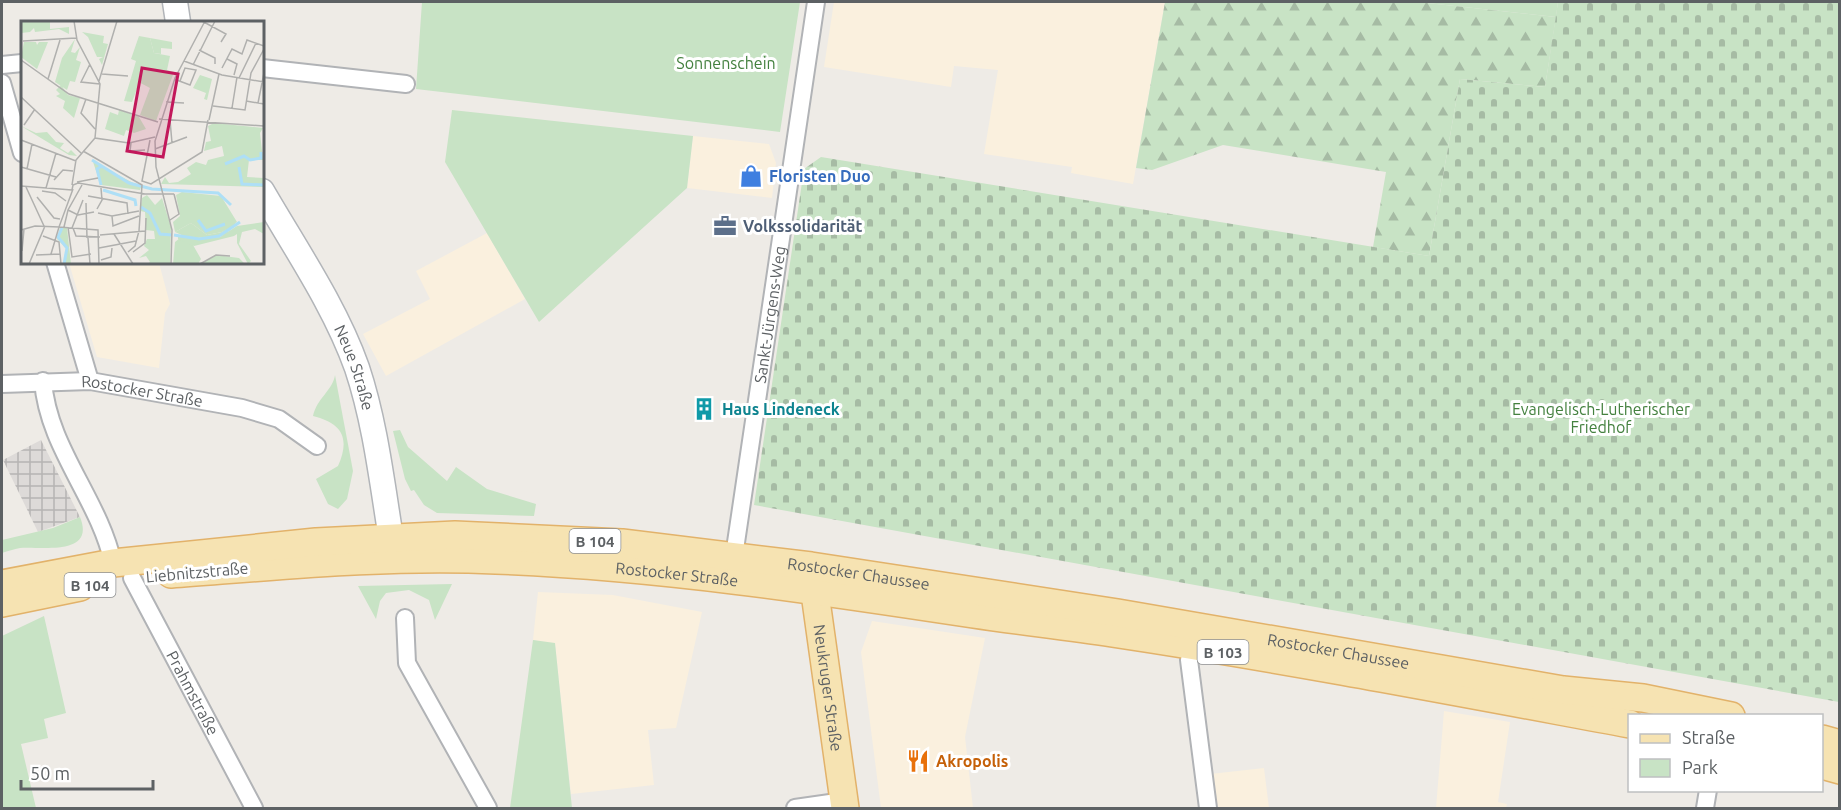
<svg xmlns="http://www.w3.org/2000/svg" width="1841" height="810" viewBox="0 0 1841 810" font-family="Ubuntu,sans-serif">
<defs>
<pattern id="industrial-grid" width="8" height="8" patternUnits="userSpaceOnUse" patternTransform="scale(1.5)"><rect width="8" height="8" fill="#dddad8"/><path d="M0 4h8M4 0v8" fill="none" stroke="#b6b4b3"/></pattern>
<pattern id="forest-firs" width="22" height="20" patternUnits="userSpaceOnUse" patternTransform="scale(1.5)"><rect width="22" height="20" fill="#c8e3c5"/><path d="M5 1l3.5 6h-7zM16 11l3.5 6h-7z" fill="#a6bba4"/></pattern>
<pattern id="cemetery-stones" width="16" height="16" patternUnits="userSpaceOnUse" patternTransform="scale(1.5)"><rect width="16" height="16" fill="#c8e3c5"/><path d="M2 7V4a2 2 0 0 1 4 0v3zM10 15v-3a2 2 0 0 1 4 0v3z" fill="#a6bba4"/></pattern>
</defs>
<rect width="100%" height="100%" fill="#eeebe6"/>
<path fill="#faf0de" d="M 834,2 L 1165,2 L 1133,184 L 1071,173 L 1072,167 L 984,154 L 998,70 L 954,66 L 951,87 L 824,67 Z
M 693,136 L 769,144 L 776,163 L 772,198 L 687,188 Z
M 487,233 L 525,299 L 386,376 L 363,334 L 430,299 L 416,271 Z
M 69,263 L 159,263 L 170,304 L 165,313 L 159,368 L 97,357 Z
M 538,592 L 613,595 L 702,612 L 676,728 L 648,730 L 654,785 L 571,794 L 555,644 L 533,640 Z
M 872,621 L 985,638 L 965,737 L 973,808 L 881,808 L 861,652 Z
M 1444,711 L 1510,722 L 1498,802 L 1507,804 L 1506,808 L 1436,808 Z
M 1264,768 L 1269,808 L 1215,808 L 1210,774 Z"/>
<path fill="url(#industrial-grid)" d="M 41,440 L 80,517 L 38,532 L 3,460 Z"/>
<path fill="#c8e3c5" d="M 422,2 L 800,2 L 780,132 L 416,89 Z
M 1418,2 L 1558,2 L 1556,17 Z
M 452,110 L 693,136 L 687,188 L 539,322 L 445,162 Z
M 335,375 L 353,471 L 347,499 L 338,509 L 328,504 L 316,479 L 338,466 C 351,437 341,423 313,416 C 317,398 333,390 335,375 Z
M 400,430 L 408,447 L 447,481 L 456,467 L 487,489 L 536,504 L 534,516 L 437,513 L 424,505 L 414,490 L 411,491 L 405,479 L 393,431 Z
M 80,517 C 96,557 40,546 20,548 C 14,549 8,551 2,553 L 2,540 L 53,528 Z
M 452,584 L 435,620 L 429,600 L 409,590 L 386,593 L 380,601 L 376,619 L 358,586 Z
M 44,616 L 66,713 L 44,719 L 48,738 L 21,744 L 36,808 L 2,808 L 2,636 Z
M 533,640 L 555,643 L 572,808 L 510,808 Z"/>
<path fill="url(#forest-firs)" d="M 1165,2 L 1418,2 L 1556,17 L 1545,87 L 1460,79 L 1429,256 L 1373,247 L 1386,172 L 1223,145 L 1152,170 L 1136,168 Z"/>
<path fill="url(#cemetery-stones)" d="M 1558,2 L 1839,2 L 1839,702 L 754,505 L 804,169 L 821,157 L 1429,256 L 1460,79 L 1545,87 Z"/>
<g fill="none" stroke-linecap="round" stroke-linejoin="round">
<g stroke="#b1b3b6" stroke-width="20">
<g id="street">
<path d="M 2,65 L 22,63"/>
<path d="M 262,68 L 406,84"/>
<path d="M 2,83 L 22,153"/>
<path d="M 55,262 L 90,381"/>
<path d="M 43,381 C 48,448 99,499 113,563"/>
<path id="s1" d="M 2,384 L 90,381 L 242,408 L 279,419 L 317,446"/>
<path id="s2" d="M 734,556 L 816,2"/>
<path id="s3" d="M 132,578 L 254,808"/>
<path d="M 405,618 L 407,663 L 488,808"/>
<path d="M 1192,647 L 1189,660 L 1208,808"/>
<path d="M 795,808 L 844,801"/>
<path d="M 1705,808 L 1708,790"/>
</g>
</g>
<g stroke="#b2b5b9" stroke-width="27">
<g id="secondary">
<path d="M 175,2 L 178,22"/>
<path id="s4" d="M 262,191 C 295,248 335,306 357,368 C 377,428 383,493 394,556"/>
</g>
</g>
<g stroke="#e2b26a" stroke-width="30">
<g id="primary">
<path id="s5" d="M 812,572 L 845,808"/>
<path id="s6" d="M 171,574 C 279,566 388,555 496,560 C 656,566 815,590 973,614 C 1020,621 1066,626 1112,633 C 1285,659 1457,692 1630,724"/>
<path id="s7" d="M 2,584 L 113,563 L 316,542 L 455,535 L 622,543 L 811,566 L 1118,613 L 1563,690 L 1643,698 L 1731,716"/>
<path d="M 2,603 L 80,587"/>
<path d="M 1822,739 L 1840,744"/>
<path d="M 1822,765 L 1840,770"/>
</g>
</g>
<use href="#street" stroke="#fff" stroke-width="16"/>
<use href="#secondary" stroke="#fff" stroke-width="24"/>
<use href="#primary" stroke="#f6e3b2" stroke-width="27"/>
</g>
<defs>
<g id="shop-bare" transform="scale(1.8)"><path d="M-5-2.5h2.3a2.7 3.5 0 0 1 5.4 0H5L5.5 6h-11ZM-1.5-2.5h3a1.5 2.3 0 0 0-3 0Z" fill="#3f7fe0" stroke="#fff" stroke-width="2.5" paint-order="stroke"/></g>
<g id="office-bare" transform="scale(1.8)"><path d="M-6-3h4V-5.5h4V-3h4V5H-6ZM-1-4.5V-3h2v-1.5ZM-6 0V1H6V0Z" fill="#5c6f8a" stroke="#fff" stroke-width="2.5" paint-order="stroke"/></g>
<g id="building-bare" transform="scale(1.8)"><path d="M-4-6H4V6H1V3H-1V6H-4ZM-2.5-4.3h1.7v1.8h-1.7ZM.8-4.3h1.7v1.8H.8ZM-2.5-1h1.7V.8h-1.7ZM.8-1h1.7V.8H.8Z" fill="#0f9aa8" stroke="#fff" stroke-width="2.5" paint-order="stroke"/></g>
<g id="restaurant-bare" transform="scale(1.8)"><path d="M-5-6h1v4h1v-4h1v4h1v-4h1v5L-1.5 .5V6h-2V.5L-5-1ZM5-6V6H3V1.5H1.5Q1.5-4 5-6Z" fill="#e8710a" stroke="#fff" stroke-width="2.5" paint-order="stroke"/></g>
</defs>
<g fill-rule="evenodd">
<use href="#shop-bare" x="751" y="176"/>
<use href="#office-bare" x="725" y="226"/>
<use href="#building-bare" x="704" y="409"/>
<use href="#restaurant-bare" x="918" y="761"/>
</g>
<g text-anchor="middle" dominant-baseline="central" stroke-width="6" stroke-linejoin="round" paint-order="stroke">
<g fill="#fff" stroke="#8e9092" stroke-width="1.5">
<rect x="569.5" y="529" width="51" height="24" rx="4.5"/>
<rect x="64.5" y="573" width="51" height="24" rx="4.5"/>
<rect x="1197.5" y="640" width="51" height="24" rx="4.5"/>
</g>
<g font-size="15" font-weight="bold" fill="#5d6164">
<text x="595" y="541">B 104</text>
<text x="90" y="585">B 104</text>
<text x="1223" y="652">B 103</text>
</g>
<g font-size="16" fill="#44813f" stroke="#fff">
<text x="726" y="63">Sonnenschein</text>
<text x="1601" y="409">Evangelisch-Lutherischer<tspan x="1601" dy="18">Friedhof</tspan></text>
</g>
<g font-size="16" font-weight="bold" fill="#366cbe" stroke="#fff" text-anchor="start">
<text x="769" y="176">Floristen Duo</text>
</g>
<g font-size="16" font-weight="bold" fill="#4e5e75" stroke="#fff" text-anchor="start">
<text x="743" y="226">Volkssolidarität</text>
</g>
<g font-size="16" fill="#5d6164" stroke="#fff">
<text stroke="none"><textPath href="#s2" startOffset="244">Sankt-Jürgens-Weg</textPath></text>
<text stroke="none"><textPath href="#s4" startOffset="200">Neue Straße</textPath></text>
<text stroke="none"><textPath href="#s1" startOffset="141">Rostocker Straße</textPath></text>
<text transform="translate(197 572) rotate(-5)">Liebnitzstraße</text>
<text stroke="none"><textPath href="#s6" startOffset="507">Rostocker Straße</textPath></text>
<text stroke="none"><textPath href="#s7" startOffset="862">Rostocker Chaussee</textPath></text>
<text stroke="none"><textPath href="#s7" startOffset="1348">Rostocker Chaussee</textPath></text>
<text stroke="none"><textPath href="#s5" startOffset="117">Neukruger Straße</textPath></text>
<text stroke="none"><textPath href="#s3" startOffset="130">Prahmstraße</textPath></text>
</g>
<g font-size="16" font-weight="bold" fill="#0d838f" stroke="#fff" text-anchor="start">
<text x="722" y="409">Haus Lindeneck</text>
</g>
<g font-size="16" font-weight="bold" fill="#c56008" stroke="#fff" text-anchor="start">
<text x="936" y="761">Akropolis</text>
</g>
</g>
<g transform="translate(21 21)">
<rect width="243" height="243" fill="#eeebe6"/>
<path d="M 0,0 L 29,0 L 29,8 L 48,6 L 48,13 L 38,8 L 14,11 L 13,7 L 9,11 L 0,12 ZM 61,11 L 83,15 L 82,22 L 87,23 L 81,44 L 78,38 L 82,36 L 76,36 L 67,16 ZM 129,17 L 151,21 L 151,28 L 140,27 L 140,33 L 133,32 ZM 54,18 L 50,31 L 54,32 L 59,26 L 55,39 L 60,41 L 54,61 L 49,60 L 46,69 L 34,61 L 41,37 ZM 3,21 L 15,21 L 16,24 L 18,21 L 27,21 L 16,48 L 0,36 ZM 179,54 L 191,58 L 186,79 L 183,78 L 185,72 L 172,67 ZM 110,57 L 119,60 L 111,81 L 103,80 ZM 40,64 L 47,74 L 59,77 L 53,97 L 42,87 L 44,80 L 35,75 L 39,73 L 35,69 ZM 98,89 L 118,96 L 125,108 L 113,112 L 105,109 L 103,115 L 84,108 L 89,91 L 97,94 ZM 193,102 L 242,107 L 239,112 L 242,139 L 228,139 L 226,156 L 243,157 L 243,166 L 140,163 L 144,156 L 148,162 L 157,161 L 170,153 L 166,147 L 175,141 L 185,144 L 187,139 L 203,135 L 201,125 L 183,130 L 185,121 L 190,120 L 187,105 ZM 72,141 L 120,166 L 119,169 L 80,164 ZM 161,171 L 200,175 L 216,201 L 201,211 L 186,214 L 170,202 L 154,211 L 152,201 L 159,195 L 155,174 ZM 126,174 L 134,184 L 141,177 L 150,206 L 149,243 L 126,243 L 129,241 L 125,235 L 118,237 L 128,229 L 123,225 L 126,218 L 134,218 L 133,210 L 125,209 L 124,191 L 119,190 L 121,177 ZM 243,201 L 243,213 L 234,208 L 221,211 L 218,223 L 230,240 L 227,243 L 216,222 L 216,205 ZM 39,207 L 46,207 L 50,243 L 43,243 L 46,228 L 36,218 ZM 159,217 L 172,224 L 180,238 L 177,243 L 152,243 L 154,221 ZM 195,234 L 218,237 L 224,243 L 179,243 Z" fill="#c8e3c5"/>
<path d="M 0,105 L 15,112 L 26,111 L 35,121 L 43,122 L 39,127 L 47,132 L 50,129 L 56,135 L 48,134 Z" fill="#c8e3c5"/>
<path d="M 213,201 L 215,204 L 203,214 L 167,218 L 199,216 L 216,205 L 219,211 L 213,215 L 173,225 L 157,218 L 157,215 L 165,216 L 154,211 L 170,202 L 186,214 L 201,211 Z" fill="#c8e3c5"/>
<path d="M 118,15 L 129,17 L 133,32 L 149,35 L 146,49 L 153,51 L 135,100 L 119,94 L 129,67 L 110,57 L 115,40 L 110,38 Z" fill="#c8e3c5"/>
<path fill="none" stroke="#aedff6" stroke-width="3" d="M 71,139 L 108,162 L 131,168 L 197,172 L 210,184M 204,143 L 223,135 L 229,139 L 240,137 L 240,131M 218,146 L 221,163 L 243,164M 80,164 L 76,148 L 81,145M 82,169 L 114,179 L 115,185M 120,186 L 129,192 L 139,213 L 151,214M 177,199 L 185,210 L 204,203M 41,207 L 37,216 L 46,227 L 43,243M 153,214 L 178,218 L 198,215 L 219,201"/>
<path fill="none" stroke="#b0b0ae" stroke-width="1.5" d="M 53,0 L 56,19 L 79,63 L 74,117 L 108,122 L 134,116M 181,0 L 205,13 L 200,21M 2,20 L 55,17M 178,29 L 194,37 L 194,43M 206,38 L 216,43 L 213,54M 0,39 L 48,73 L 137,101M 163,40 L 201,54 L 243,61M 69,43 L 60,61 L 79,63M 172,44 L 194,0M 201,47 L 211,28 L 221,33 L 226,19 L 243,25M 81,53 L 107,55M 218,57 L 235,22M 27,58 L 39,19M 153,58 L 169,64 L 175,49 L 164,47 L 159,60M 78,60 L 96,0M 0,76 L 60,132M 65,78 L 60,92 L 74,108M 225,80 L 243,83M 145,81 L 163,82M 237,82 L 243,52M 192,85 L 224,89 L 230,52 L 243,28M 211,87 L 216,56M 138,98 L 243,105M 149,99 L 151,122M 188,99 L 198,53M 3,104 L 14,88M 0,119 L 55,140M 129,119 L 121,160 L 130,163 L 181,131 L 187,99M 110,122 L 109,130 L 124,129M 134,128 L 166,116M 62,130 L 121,164 L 118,210 L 114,225 L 107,231M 0,146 L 35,156M 6,148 L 11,123M 33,159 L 42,149 L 52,150M 56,161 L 77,157M 51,164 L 55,139 L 74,117M 0,165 L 51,169M 5,166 L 23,205M 25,167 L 35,132M 51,169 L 52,164 L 57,162 L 124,173 L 153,173M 21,170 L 34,172 L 45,180M 67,175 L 106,182 L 107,193M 16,176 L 33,197 L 39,198M 65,182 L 66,217M 76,188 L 81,179 L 80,167M 47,189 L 57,194 L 73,191M 77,192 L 91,195 L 118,190M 91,195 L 92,205 L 118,195M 149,199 L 158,193 L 153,173M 43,206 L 47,189 L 61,164M 47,206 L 51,236 L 70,233M 51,207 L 62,179M 52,207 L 55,215 L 79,216M 0,209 L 14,205 L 38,206 L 52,168M 93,213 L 112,243M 79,214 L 124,210M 22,215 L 38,221 L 40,243M 67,217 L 69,243M 78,227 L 115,220M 1,230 L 3,208M 112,231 L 124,222 L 125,197M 30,233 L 38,206 L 77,209 L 78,243M 15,234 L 39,233M 80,239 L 90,236 L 91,227M 8,243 L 24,205M 150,243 L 151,209 L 135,146 L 134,120 L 154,57 L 184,0M 179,243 L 195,234 L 209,235"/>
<path fill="#c2185b" fill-opacity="0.15" stroke="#c2185b" stroke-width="3" d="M 121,47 L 157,53 L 142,136 L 106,130 Z"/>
<rect width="243" height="243" fill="none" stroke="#5d6164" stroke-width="3"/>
</g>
<rect width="1841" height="810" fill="none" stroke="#5d6164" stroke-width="6"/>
<rect x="1628" y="714" width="195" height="78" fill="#ffffff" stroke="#bec0c1" stroke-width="1.5"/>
<rect x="1640" y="734" width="30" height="9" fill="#f6e3b2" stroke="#bec0c1" stroke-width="1.5"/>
<text x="1682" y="744" font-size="18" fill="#5d6164">Straße</text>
<rect x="1640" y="759" width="30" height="18" fill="#c8e3c5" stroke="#bec0c1" stroke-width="1.5"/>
<text x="1682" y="774" font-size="18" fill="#5d6164">Park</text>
<path d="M21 780v9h132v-9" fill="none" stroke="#5d6164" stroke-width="3"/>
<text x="30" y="780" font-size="18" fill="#5d6164" stroke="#ffffff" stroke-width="4.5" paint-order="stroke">50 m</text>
</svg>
